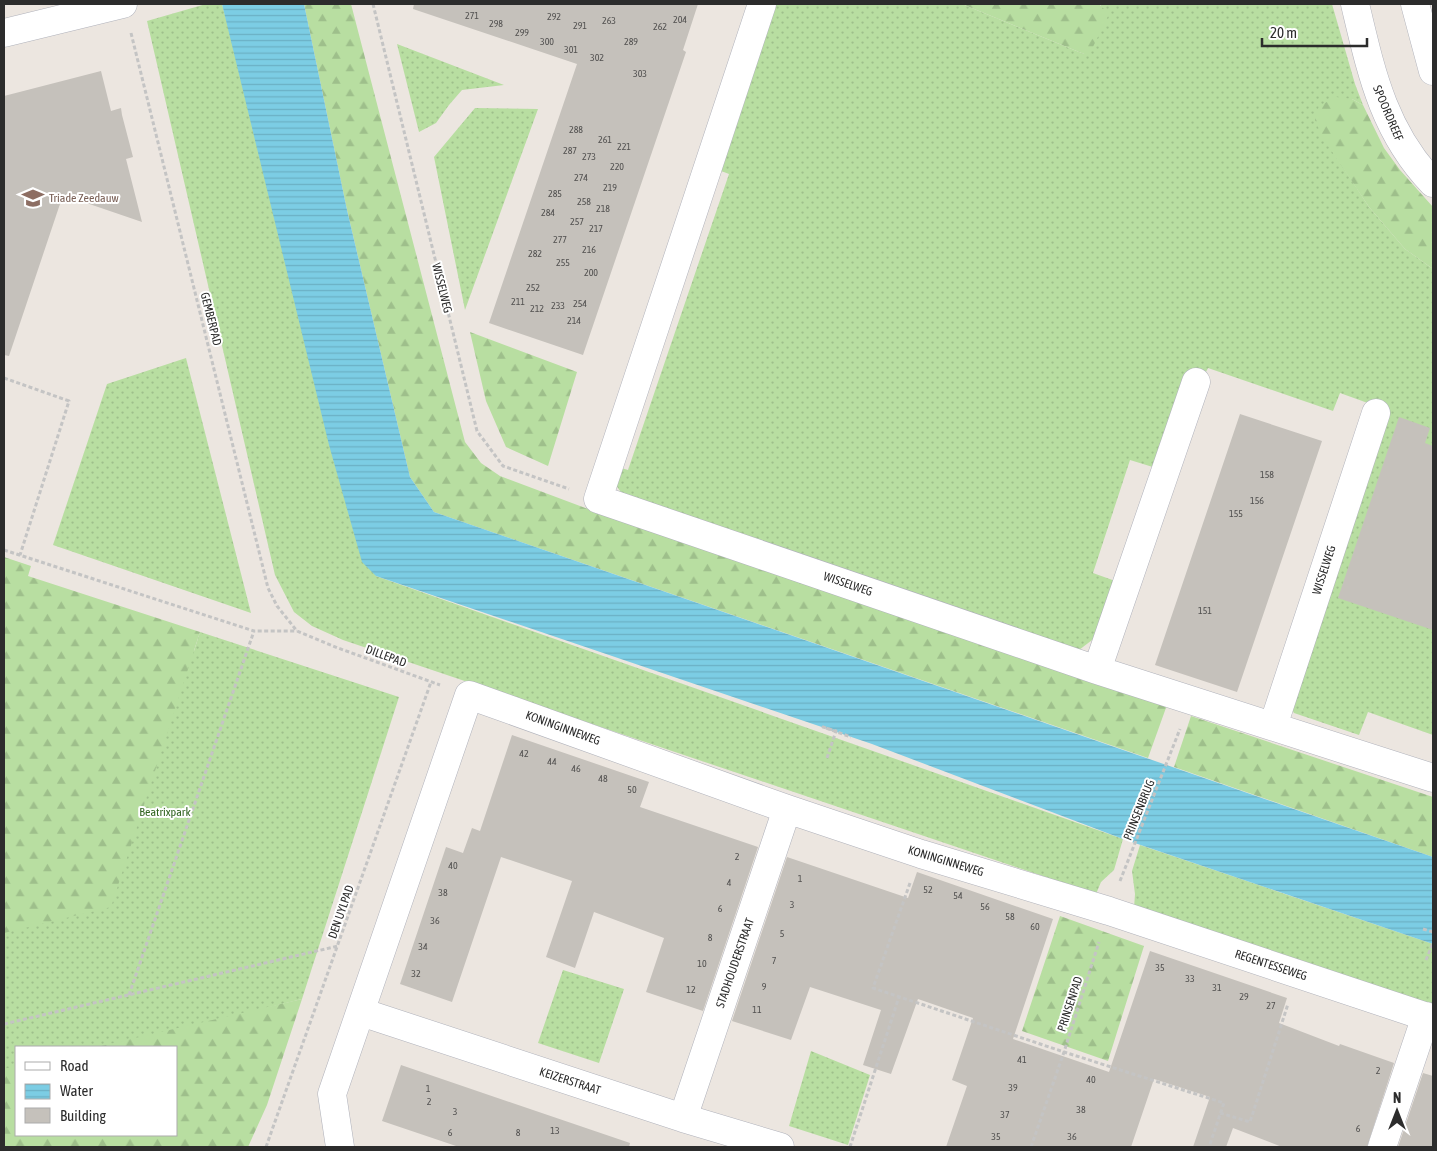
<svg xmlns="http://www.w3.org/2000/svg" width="1437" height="1151" viewBox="0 0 1437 1151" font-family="'Asap Condensed',sans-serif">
<defs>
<pattern id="grass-dots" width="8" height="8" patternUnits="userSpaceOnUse" patternTransform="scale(1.25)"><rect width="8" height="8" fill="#b8dea1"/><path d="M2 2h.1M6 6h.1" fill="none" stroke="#9ebf8b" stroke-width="1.8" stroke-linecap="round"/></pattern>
<pattern id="forest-firs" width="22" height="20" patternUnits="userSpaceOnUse" patternTransform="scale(1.25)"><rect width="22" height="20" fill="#b8dea1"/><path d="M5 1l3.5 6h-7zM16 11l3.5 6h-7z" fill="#9ebf8b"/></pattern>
<pattern id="water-rules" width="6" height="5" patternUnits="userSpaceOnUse" patternTransform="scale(1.25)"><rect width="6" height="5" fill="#7ccde4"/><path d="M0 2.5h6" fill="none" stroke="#6bb0c4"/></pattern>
</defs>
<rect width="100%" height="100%" fill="#ece6e0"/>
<path fill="url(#grass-dots)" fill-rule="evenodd" d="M 206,4 L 222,4 L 376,576 L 1123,839 L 1114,870 L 1101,882 L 1096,894 L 343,640 L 312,626 L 294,612 L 275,575 L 147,21 Z
M 772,4 L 962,4 L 1084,54 L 1101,5 L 1099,4 L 1332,4 L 1355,84 L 1363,105 L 1352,99 L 1324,138 L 1369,207 L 1405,249 L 1433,269 L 1433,735 L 1368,712 L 1359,735 L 1294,713 L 1291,707 L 1292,699 L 1390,411 L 1340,393 L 1333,411 L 1208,368 L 1156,468 L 1130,460 L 1093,573 L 1118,582 L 1100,634 L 1079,650 L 622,494 L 614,482 L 618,467 L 628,470 L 729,174 L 716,169 Z
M 397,44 L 504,85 L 462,90 L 449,105 L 436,123 L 419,132 Z
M 475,108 L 538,109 L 465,310 L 434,157 Z
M 186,358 L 251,613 L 53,545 L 107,384 Z
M 4,588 L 194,651 L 200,632 L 399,697 L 302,999 L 266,1008 L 217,1147 L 4,1147 ZM 16,1047 L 176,1047 L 176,1135 L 16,1135 Z
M 1140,845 L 1433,944 L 1433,1009 L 1134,908 L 1135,894 L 1132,871 Z
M 563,970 L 624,989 L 599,1063 L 538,1043 Z
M 811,1051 L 870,1075 L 848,1145 L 789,1126 Z"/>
<path fill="url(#forest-firs)" d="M 304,4 L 351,4 L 465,442 L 481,463 L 500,476 L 612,518 L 1167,705 L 1148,758 L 434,512 L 410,477 L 347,210 Z
M 962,4 L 1099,4 L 1109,14 L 1090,53 L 1084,54 Z
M 1336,97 L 1352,99 L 1363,105 L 1384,148 L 1400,170 L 1433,207 L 1433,269 L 1405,249 L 1369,207 L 1323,138 L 1315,120 L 1319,106 Z
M 470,332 L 577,372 L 548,466 L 506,447 L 486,401 Z
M 4,557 L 31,566 L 28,576 L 200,632 L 111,907 L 4,933 Z
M 1191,716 L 1433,797 L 1433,857 L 1174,767 Z
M 1060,916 L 1144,946 L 1108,1061 L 1022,1031 Z
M 302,999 L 267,1105 L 248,1147 L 4,1147 L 4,1069 L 16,1066 L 16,1135 L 176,1135 L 176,1047 L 97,1047 Z"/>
<path fill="url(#water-rules)" d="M 222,4 L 304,4 L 347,210 L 410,477 L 434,512 L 1433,857 L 1433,944 L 1123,839 L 872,744 L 376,576 L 362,562 L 329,445 Z"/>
<path fill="#c5c1bb" d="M 414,4 L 698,4 L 683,50 L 686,52 L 583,355 L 489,323 L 577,64 L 413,9 Z
M 101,71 L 111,111 L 121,108 L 122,115 L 133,157 L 126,159 L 142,222 L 63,195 L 9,356 L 4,355 L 4,96 Z
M 1240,414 L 1322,441 L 1237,692 L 1155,665 Z
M 1399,417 L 1430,428 L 1425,443 L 1433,446 L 1433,630 L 1338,598 Z
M 512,735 L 649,782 L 640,807 L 758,847 L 703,1011 L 646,992 L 664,938 L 594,912 L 575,968 L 546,957 L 572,881 L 501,857 L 452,1002 L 400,984 L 446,847 L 463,853 L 472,828 L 480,831 Z
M 787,857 L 908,898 L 917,872 L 1053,919 L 1013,1039 L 1109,1072 L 1150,951 L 1287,998 L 1279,1023 L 1339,1046 L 1340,1044 L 1394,1063 L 1367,1147 L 1282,1147 L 1233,1128 L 1226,1147 L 1193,1147 L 1210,1097 L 1154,1079 L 1131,1147 L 946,1147 L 967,1086 L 952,1080 L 973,1018 L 918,999 L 891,1074 L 863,1065 L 881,1010 L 810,987 L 791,1040 L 732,1021 Z
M 401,1065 L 630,1143 L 629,1147 L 459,1147 L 382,1121 Z
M 1423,1073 L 1433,1076 L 1433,1147 L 1398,1147 Z"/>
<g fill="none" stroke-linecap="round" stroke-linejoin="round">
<g stroke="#b0b2bb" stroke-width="29">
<path id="minor" d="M 762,4 L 598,499 L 1097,670 L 1433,778
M 4,33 L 123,4
M 1097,670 L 1196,382
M 1273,726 L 1376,413
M 361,1012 L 683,1118 L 780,1147
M 683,1118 L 787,809
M 340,1147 L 332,1094 L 469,695 L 787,809 L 921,854 L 1109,911 L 1433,1019
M 1382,1147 L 1426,1016"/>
</g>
<g stroke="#b0b2bb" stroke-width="29">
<path id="secondary" d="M 1355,4 C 1371,71 1383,131 1433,183
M 1415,4 L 1433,71"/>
</g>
<path stroke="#c4c4c4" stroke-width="3" stroke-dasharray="4 2.5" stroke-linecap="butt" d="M 373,4 L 477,431 L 503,466 L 569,489
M 131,33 L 268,588 L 277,606 L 297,631 L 338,648 L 440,685
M 4,378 L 69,401 L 20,555
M 4,550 L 254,631 L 297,631
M 827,758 L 836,731 L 823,727 L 851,737
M 1120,881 L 1180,729
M 910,883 L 873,988 L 1064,1052 L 1224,1103 L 1209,1147
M 1423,929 L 1433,932
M 1426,960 L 1433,943
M 129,995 L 254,631
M 4,1024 L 338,946
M 1220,1113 L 1250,1122 L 1288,1004
M 266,1147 L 431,682
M 850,1147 L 899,997
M 1031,1147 L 1064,1052 L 1099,942"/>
<use href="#minor" stroke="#fff" stroke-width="28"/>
<use href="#secondary" stroke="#fff" stroke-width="28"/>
</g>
<defs>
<g id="school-bare" transform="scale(1.725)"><path d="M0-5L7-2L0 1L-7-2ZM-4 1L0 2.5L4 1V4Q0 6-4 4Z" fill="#8d6e63" stroke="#fff" stroke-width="2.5" paint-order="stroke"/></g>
</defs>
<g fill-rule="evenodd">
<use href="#school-bare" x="33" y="198"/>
</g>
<g text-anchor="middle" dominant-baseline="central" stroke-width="4" stroke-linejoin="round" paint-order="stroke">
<g font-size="10" fill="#525150">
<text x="472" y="15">271</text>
<text x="554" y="16">292</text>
<text x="680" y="19">204</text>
<text x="609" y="20">263</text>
<text x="496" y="23">298</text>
<text x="580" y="25">291</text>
<text x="660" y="26">262</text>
<text x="522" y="32">299</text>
<text x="547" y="41">300</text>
<text x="631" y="41">289</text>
<text x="571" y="49">301</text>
<text x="597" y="57">302</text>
<text x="640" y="73">303</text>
<text x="576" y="129">288</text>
<text x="605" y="139">261</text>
<text x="624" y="146">221</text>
<text x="570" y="150">287</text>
<text x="589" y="156">273</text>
<text x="617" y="166">220</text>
<text x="581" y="177">274</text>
<text x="610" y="187">219</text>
<text x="555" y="193">285</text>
<text x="584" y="201">258</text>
<text x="603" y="208">218</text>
<text x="548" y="212">284</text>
<text x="577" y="221">257</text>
<text x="596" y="228">217</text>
<text x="560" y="239">277</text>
<text x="589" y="249">216</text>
<text x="535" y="253">282</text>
<text x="563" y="262">255</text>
<text x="591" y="272">200</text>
<text x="533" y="287">252</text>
<text x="518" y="301">211</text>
<text x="580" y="303">254</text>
<text x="558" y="305">233</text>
<text x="537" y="308">212</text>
<text x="574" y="320">214</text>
<text x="1267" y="474">158</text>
<text x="1257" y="500">156</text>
<text x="1236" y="513">155</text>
<text x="1205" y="610">151</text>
<text x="524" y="753">42</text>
<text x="552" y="761">44</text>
<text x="576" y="768">46</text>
<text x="603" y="778">48</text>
<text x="632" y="789">50</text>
<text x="737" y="856">2</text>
<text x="453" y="865">40</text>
<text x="800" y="878">1</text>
<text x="729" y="882">4</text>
<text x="928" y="889">52</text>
<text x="443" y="892">38</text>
<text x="958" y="895">54</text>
<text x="792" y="904">3</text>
<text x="985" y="906">56</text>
<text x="720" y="908">6</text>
<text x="1010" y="916">58</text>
<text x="435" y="920">36</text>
<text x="1035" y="926">60</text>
<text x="782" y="933">5</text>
<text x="710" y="937">8</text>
<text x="423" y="946">34</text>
<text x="774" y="960">7</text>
<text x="702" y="963">10</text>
<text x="1160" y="967">35</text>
<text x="416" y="973">32</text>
<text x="1190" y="978">33</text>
<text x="764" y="986">9</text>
<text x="1217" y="987">31</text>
<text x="691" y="989">12</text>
<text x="1244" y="996">29</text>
<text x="1271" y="1005">27</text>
<text x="757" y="1009">11</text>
<text x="1022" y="1059">41</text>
<text x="1378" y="1070">2</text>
<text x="1091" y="1079">40</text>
<text x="1013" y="1087">39</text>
<text x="428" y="1088">1</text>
<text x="429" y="1101">2</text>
<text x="1081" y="1109">38</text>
<text x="455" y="1111">3</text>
<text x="1005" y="1114">37</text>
<text x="1358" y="1128">6</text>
<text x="555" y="1130">13</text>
<text x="450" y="1132">6</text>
<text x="518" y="1132">8</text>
<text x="996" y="1136">35</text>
<text x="1072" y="1136">36</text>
</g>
<g font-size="12" fill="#2c2c2c" stroke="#fff">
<text transform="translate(1388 113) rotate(67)">SPOORDREEF</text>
<text transform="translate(442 288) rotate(76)">WISSELWEG</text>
<text transform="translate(211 319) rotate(76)">GEMBERPAD</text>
<text transform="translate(1324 570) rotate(-72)">WISSELWEG</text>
<text transform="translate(848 584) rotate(19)">WISSELWEG</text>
<text transform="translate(386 656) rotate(20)">DILLEPAD</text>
<text transform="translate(563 728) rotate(20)">KONINGINNEWEG</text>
<text transform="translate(1139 810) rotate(-68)">PRINSENBRUG</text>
<text transform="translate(946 861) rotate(17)">KONINGINNEWEG</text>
<text transform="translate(341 912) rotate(-71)">DEN UYLPAD</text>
<text transform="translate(735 963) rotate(-71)">STADHOUDERSTRAAT</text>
<text transform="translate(1271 965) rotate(18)">REGENTESSEWEG</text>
<text transform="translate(1070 1004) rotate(-72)">PRINSENPAD</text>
<text transform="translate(570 1081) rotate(18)">KEIZERSTRAAT</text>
</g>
<g font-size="12" fill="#785e54" stroke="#fff" text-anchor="start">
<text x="49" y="198">Triade Zeedauw</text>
</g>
<g font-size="12" fill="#326421" stroke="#fff">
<text x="165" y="812">Beatrixpark</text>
</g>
</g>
<rect width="1437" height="1151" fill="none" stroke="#2c2c2c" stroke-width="10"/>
<rect x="15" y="1046" width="162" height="90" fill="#ffffff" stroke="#ababab"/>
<rect x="25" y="1062" width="25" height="8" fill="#ffffff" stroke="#ababab"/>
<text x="60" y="1071" font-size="15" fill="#2c2c2c">Road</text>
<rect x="25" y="1084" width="25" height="15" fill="url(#water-rules)" stroke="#ababab"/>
<text x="60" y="1096" font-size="15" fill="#2c2c2c">Water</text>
<rect x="25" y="1108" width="25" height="15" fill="#c5c1bb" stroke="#ababab"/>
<text x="60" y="1121" font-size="15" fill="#2c2c2c">Building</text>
<g transform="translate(1397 1111)" stroke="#ffffff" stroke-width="4" paint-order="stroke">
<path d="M0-4L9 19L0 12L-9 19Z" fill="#2c2c2c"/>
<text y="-8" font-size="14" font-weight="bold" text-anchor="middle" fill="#2c2c2c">N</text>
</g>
<path d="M1262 38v8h105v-8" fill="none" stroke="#2c2c2c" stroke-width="2.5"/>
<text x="1270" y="38" font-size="15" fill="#2c2c2c" stroke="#ffffff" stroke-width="4" paint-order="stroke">20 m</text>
</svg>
